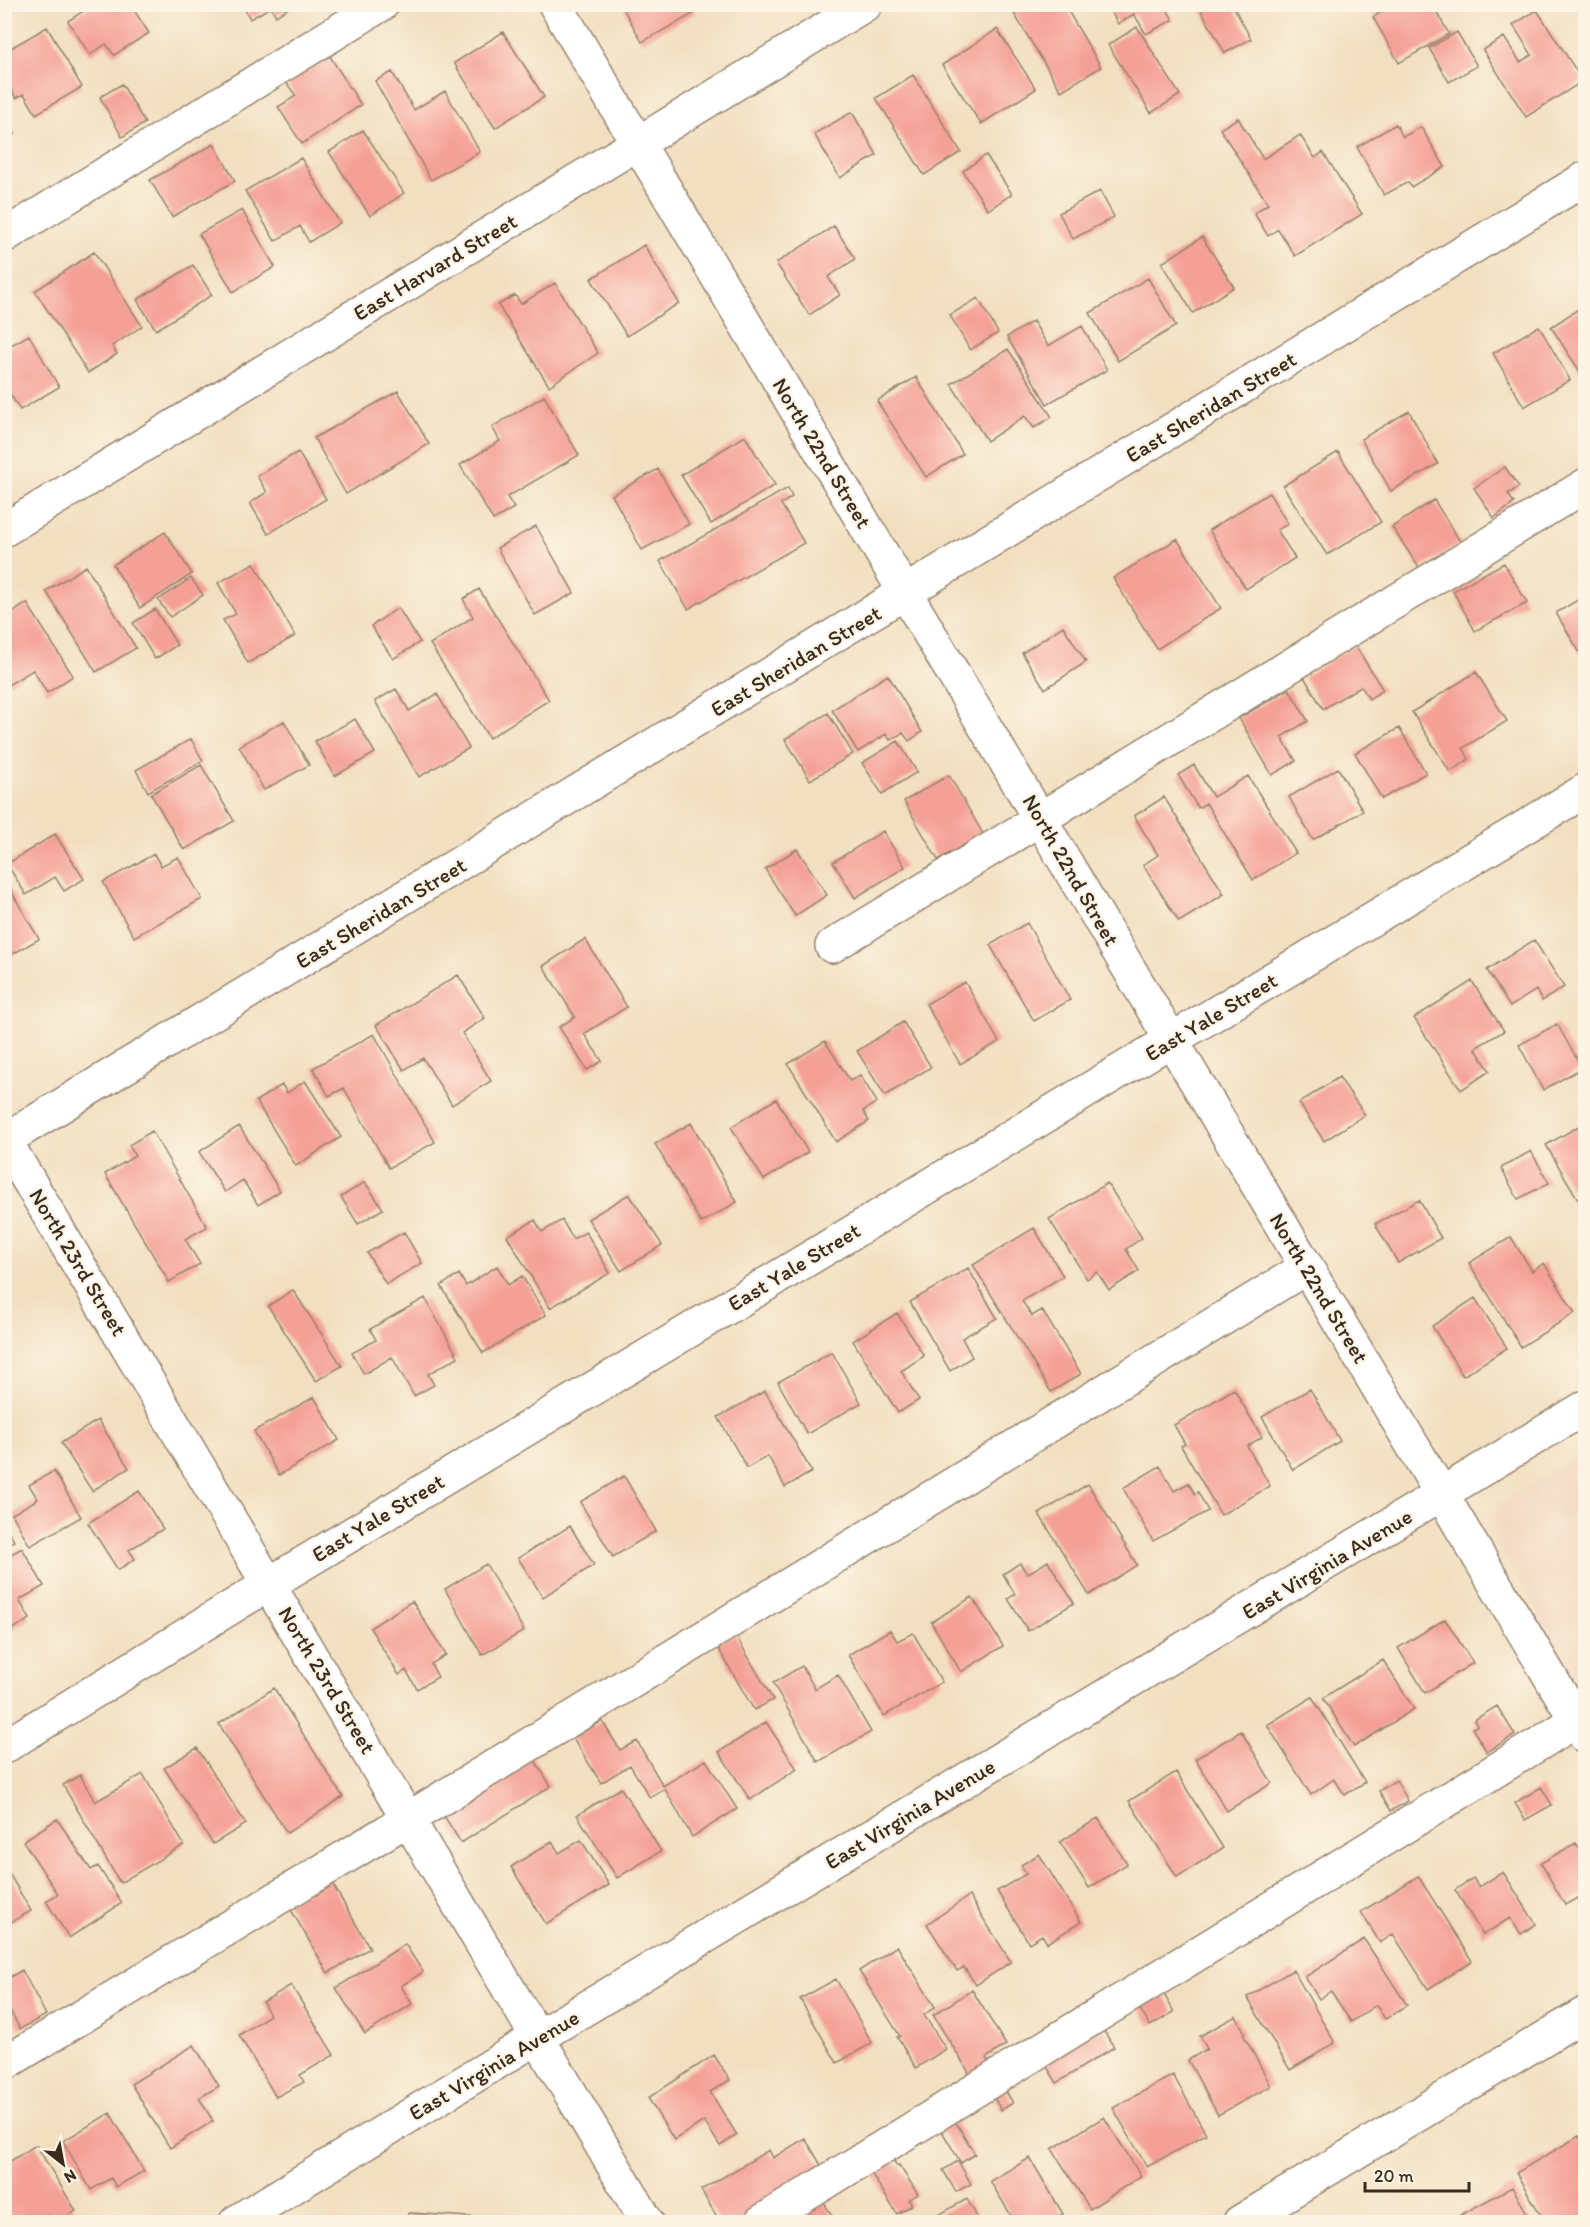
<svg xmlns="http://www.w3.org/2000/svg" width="1590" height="2227" viewBox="0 0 1590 2227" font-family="Itim,sans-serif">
<rect width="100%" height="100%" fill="#fcf5e5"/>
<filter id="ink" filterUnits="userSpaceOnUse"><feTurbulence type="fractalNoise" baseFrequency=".0167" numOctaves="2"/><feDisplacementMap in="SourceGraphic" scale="12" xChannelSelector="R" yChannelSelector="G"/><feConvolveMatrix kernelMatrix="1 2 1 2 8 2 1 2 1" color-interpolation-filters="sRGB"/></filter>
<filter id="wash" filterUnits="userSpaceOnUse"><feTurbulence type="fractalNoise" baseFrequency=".008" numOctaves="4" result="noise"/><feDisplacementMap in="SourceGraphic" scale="24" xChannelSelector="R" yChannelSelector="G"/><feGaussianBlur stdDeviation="1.35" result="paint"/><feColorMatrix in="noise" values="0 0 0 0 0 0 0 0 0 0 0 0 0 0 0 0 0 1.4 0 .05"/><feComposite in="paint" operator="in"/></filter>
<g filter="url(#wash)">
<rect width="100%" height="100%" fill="#f2dfc0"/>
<path fill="#f2d5bd" d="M 1585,1451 L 1585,1692 L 1498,1544 L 1491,1521 L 1499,1504 Z"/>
<g id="blocks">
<path fill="#f5a096" d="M 94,4 L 130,4 L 149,33 L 114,55 L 106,44 L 90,55 L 68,21 Z
M 242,4 L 295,4 L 276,16 L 271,7 L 250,19 Z
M 634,4 L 690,4 L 695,13 L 642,42 L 624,10 Z
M 1015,4 L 1064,4 L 1101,67 L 1061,91 L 1010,7 Z
M 1107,4 L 1164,4 L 1173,20 L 1146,34 L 1134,14 L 1118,24 Z
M 1203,4 L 1232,4 L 1251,39 L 1225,53 L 1199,7 Z
M 1395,4 L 1432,4 L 1449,34 L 1399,63 L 1373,17 Z
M 1537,10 L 1583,81 L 1526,117 L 1483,50 L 1504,37 L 1520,62 L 1532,55 L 1513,25 Z
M 47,27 L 82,87 L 36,114 L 24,94 L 16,98 L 4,77 L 4,52 Z
M 1137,27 L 1180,95 L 1151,113 L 1108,45 Z
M 997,29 L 1036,89 L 981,124 L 942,65 Z
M 503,32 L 544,97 L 495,128 L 454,63 Z
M 1457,32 L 1477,66 L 1449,82 L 1429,48 Z
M 326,50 L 361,105 L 302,144 L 278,107 L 296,96 L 283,78 Z
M 392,72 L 414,110 L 445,91 L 480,152 L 431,180 L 375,81 Z
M 913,75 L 961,152 L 924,175 L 876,98 Z
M 122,84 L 145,123 L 122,137 L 100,97 Z
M 852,112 L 877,155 L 840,178 L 814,134 Z
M 4,117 L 15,134 L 4,141 Z
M 1238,118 L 1263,159 L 1300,135 L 1315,158 L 1323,152 L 1362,214 L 1295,256 L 1278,229 L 1268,236 L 1254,213 L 1268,204 L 1220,129 Z
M 1396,124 L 1403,137 L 1421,127 L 1445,167 L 1411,187 L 1408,182 L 1384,195 L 1357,147 Z
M 363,130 L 404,193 L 370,216 L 329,152 Z
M 214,144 L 235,181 L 172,217 L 150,180 Z
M 986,155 L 1012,194 L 988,210 L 963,171 Z
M 301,158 L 340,223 L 309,242 L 300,226 L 275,241 L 245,191 Z
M 1100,191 L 1114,217 L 1073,239 L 1059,213 Z
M 242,210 L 275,267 L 233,292 L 199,234 Z
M 834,226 L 855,259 L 828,277 L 840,295 L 809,315 L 776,263 Z
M 1202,237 L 1234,287 L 1193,313 L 1162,263 Z
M 644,245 L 679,303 L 627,336 L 591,279 Z
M 94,252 L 142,326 L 112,346 L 117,354 L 88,373 L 35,291 Z
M 193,265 L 212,295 L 156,330 L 137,300 Z
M 1148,278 L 1176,326 L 1118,361 L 1090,313 Z
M 555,283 L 598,353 L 549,386 L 498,305 L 515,295 L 521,304 Z
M 978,298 L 998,333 L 970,350 L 950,315 Z
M 1586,304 L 1586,381 L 1551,327 Z
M 1033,321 L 1048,346 L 1082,326 L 1107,370 L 1047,404 L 1007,337 Z
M 1539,326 L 1570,380 L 1524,407 L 1493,353 Z
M 29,335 L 59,387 L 20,410 L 4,384 L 4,349 Z
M 1008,349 L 1052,417 L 1034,428 L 1025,416 L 987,441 L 951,384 Z
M 916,377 L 963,454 L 926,477 L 877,401 Z
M 398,391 L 429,444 L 346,494 L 314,438 Z
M 544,396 L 579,455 L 507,497 L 514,508 L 493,520 L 460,465 L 500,441 L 492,427 Z
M 1409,411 L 1438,464 L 1391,491 L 1361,439 Z
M 745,436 L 775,485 L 711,524 L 681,475 Z
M 298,452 L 326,499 L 268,534 L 250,503 L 267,492 L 257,476 Z
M 1338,452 L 1381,522 L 1327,555 L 1283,486 Z
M 1505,467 L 1519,487 L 1508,494 L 1514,503 L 1494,518 L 1474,488 Z
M 658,469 L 689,524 L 642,550 L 612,495 Z
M 788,488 L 792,497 L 781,504 L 804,543 L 688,609 L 660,561 Z
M 1269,493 L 1288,524 L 1277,530 L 1295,558 L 1246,589 L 1209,530 Z
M 1434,500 L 1461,543 L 1420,569 L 1392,527 Z
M 536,526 L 574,593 L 535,615 L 497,548 Z
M 165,532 L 192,574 L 140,608 L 113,565 Z
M 1177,539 L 1221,608 L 1157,649 L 1113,578 Z
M 254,563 L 295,636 L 248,663 L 223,620 L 236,614 L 218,583 Z
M 1504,563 L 1527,603 L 1475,631 L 1453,591 Z
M 86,566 L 136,648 L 96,672 L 46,591 Z
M 191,578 L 203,595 L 170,617 L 158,600 Z
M 479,589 L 549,700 L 489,738 L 430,644 L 473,617 L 463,599 Z
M 1586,595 L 1586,663 L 1556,613 Z
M 27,603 L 73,676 L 47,693 L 33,670 L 8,685 L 4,679 L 4,618 Z
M 398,608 L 420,642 L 393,659 L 371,626 Z
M 155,609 L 177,645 L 155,659 L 133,623 Z
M 1063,626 L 1086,662 L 1045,689 L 1022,653 Z
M 1355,645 L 1383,690 L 1369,699 L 1361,686 L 1323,709 L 1304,677 Z
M 1476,672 L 1507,721 L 1463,748 L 1469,759 L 1450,772 L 1412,712 Z
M 888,675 L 922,732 L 909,741 L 903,733 L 890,740 L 886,734 L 858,752 L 832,710 Z
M 396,689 L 409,711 L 437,694 L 469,748 L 419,777 L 375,701 Z
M 1289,689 L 1308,721 L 1281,737 L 1296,761 L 1272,775 L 1239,718 Z
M 828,713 L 853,754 L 810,780 L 785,739 Z
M 355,719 L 375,753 L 335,776 L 315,741 Z
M 284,721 L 309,765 L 264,790 L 239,746 Z
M 1399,728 L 1426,773 L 1382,799 L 1355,753 Z
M 191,739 L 203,761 L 148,792 L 136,770 Z
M 898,741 L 917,772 L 882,794 L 862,763 Z
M 201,765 L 234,821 L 184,850 L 151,794 Z
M 1194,765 L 1213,797 L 1248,776 L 1296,853 L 1253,880 L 1206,803 L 1198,808 L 1178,775 Z
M 1338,768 L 1363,811 L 1313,840 L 1289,797 Z
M 949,775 L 983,834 L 938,860 L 904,801 Z
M 1164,797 L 1224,894 L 1179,922 L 1143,865 L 1158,855 L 1134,816 Z
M 883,831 L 905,867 L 855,898 L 833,862 Z
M 55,834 L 84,879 L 64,891 L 55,877 L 26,895 L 7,864 Z
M 797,849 L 827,895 L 795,916 L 765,869 Z
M 154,854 L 161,866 L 178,857 L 202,899 L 134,937 L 103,882 Z
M 4,879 L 39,939 L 6,958 L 4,955 Z
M 1027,923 L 1070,1000 L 1034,1021 L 990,945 Z
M 585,939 L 627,1007 L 584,1034 L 602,1061 L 587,1070 L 559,1027 L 575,1017 L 543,966 Z
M 1534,940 L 1564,987 L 1542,1001 L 1536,990 L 1510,1007 L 1487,970 Z
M 458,975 L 485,1018 L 462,1033 L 491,1081 L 452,1105 L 423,1058 L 404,1070 L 376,1025 Z
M 1472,981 L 1504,1031 L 1475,1048 L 1490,1071 L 1461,1090 L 1414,1018 Z
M 965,982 L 999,1042 L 960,1064 L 926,1004 Z
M 903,1022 L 931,1067 L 885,1096 L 857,1051 Z
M 1557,1024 L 1582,1068 L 1543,1090 L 1519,1045 Z
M 374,1034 L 435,1142 L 389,1168 L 344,1088 L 329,1096 L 313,1068 Z
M 825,1041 L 850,1081 L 860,1075 L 877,1102 L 863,1111 L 869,1121 L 836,1142 L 788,1064 Z
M 1339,1077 L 1365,1115 L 1324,1141 L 1299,1103 Z
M 305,1081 L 341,1137 L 296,1166 L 256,1101 L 282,1085 L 287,1093 Z
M 776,1099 L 808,1152 L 764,1180 L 731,1127 Z
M 1586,1122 L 1586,1213 L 1546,1145 Z
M 691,1123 L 737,1202 L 701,1223 L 655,1144 Z
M 239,1126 L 280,1191 L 258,1205 L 243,1180 L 225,1192 L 199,1152 Z
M 152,1131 L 207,1227 L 185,1239 L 200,1264 L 169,1282 L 105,1174 L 135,1156 L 129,1145 Z
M 1531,1151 L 1549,1183 L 1518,1199 L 1501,1168 Z
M 365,1182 L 383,1209 L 358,1224 L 341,1197 Z
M 1107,1183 L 1142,1238 L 1126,1249 L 1139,1271 L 1109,1290 L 1097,1272 L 1087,1279 L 1049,1219 Z
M 629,1194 L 662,1245 L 621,1271 L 588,1219 Z
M 1419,1200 L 1441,1238 L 1398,1263 L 1375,1224 Z
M 535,1220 L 542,1232 L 562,1220 L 573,1239 L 586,1232 L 610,1273 L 550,1308 L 507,1236 Z
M 1034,1228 L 1063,1276 L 1022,1301 L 1032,1316 L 1042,1310 L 1081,1374 L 1051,1392 L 973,1265 Z
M 404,1232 L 422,1263 L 386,1284 L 367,1253 Z
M 1511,1237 L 1532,1271 L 1544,1263 L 1575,1313 L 1521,1347 L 1469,1263 Z
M 497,1266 L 508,1285 L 522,1276 L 546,1315 L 483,1353 L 441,1286 L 459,1274 L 466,1286 Z
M 968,1268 L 997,1318 L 962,1338 L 972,1357 L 950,1371 L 910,1302 Z
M 293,1290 L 342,1366 L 316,1381 L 268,1306 Z
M 425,1298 L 458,1357 L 428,1374 L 434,1385 L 414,1396 L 392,1357 L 364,1374 L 352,1353 L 376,1340 L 370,1329 Z
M 1475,1298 L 1507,1348 L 1463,1376 L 1432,1326 Z
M 897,1313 L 924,1356 L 901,1371 L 919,1400 L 898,1413 L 853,1341 Z
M 832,1352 L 861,1403 L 807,1434 L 778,1382 Z
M 1234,1389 L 1262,1437 L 1247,1446 L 1270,1486 L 1221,1515 L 1181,1446 L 1185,1444 L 1174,1425 Z
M 1310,1389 L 1340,1441 L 1293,1470 L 1262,1417 Z
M 765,1391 L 812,1472 L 785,1487 L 768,1456 L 747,1468 L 718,1417 Z
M 314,1397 L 339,1440 L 279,1475 L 254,1431 Z
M 98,1420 L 129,1468 L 92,1491 L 61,1443 Z
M 1160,1466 L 1174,1491 L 1189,1483 L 1195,1494 L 1198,1492 L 1208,1511 L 1153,1541 L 1123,1488 Z
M 54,1471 L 81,1517 L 30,1546 L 12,1514 L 38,1499 L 29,1485 Z
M 624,1476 L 656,1531 L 613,1557 L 580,1502 Z
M 1088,1484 L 1137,1565 L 1089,1595 L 1039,1514 Z
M 139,1491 L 163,1529 L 129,1550 L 135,1559 L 118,1570 L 88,1523 Z
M 4,1523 L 14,1541 L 4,1547 Z
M 570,1526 L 594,1565 L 543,1597 L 518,1558 Z
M 22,1548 L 44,1586 L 19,1600 L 30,1619 L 4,1634 L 4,1558 Z
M 1048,1561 L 1074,1603 L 1028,1631 L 1008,1599 L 1015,1594 L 1003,1574 L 1020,1563 L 1027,1574 Z
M 486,1564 L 524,1631 L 482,1655 L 445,1589 Z
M 972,1597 L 1003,1646 L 961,1672 L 931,1622 Z
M 412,1601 L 446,1655 L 431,1664 L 438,1677 L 417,1689 L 406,1670 L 399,1675 L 370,1628 Z
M 1445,1619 L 1473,1663 L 1425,1693 L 1398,1648 Z
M 890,1630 L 897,1641 L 913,1633 L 942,1682 L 884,1716 L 848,1655 Z
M 735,1634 L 773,1700 L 754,1710 L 716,1644 Z
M 1383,1660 L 1414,1709 L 1354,1747 L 1323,1698 Z
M 802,1666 L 815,1689 L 838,1675 L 871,1732 L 818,1762 L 773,1683 Z
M 274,1688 L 343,1797 L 287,1833 L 219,1724 Z
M 1312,1697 L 1365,1782 L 1345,1795 L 1334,1779 L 1311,1795 L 1267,1725 Z
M 1497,1706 L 1515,1735 L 1487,1752 L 1472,1728 L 1477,1726 L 1474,1720 Z
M 602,1721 L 620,1750 L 637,1741 L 663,1786 L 706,1760 L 737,1809 L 692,1837 L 665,1789 L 650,1798 L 630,1765 L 601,1783 L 573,1738 Z
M 766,1722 L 797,1769 L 750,1800 L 719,1752 Z
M 1241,1731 L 1272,1783 L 1227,1811 L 1195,1759 Z
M 197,1748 L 246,1824 L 213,1844 L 164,1768 Z
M 531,1754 L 551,1786 L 461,1843 L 441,1811 Z
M 1176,1772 L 1223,1848 L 1177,1877 L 1129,1801 Z
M 143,1774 L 184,1845 L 120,1883 L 63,1785 L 80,1775 L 95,1802 Z
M 1396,1780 L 1408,1801 L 1391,1811 L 1379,1791 Z
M 1541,1787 L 1552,1805 L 1525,1820 L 1515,1803 Z
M 621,1788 L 661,1851 L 617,1878 L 577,1815 Z
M 1098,1818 L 1127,1864 L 1089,1888 L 1060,1842 Z
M 57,1819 L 91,1870 L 98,1866 L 122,1903 L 69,1938 L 46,1901 L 58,1894 L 23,1841 Z
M 581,1840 L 609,1885 L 546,1924 L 511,1867 L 552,1841 L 559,1853 Z
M 1576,1843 L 1586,1860 L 1586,1893 L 1565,1905 L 1541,1863 Z
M 1039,1854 L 1081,1922 L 1047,1943 L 1042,1935 L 1029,1943 L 997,1891 L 1026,1874 L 1021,1865 Z
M 7,1870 L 31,1911 L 4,1926 L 4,1871 Z
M 1503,1872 L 1536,1924 L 1521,1934 L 1510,1918 L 1483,1935 L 1455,1890 L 1473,1878 L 1479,1887 Z
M 1418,1876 L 1472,1961 L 1428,1989 L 1393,1934 L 1380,1943 L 1361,1912 Z
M 329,1878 L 370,1948 L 328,1973 L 287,1903 Z
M 969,1896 L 1011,1962 L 976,1985 L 964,1967 L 957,1971 L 927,1924 Z
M 1364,1939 L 1407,2005 L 1385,2019 L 1376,2005 L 1351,2022 L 1331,1991 L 1319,1999 L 1305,1977 Z
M 405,1944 L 423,1972 L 401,1986 L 412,2004 L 365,2034 L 336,1988 Z
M 897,1946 L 935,2007 L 924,2015 L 946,2049 L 916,2068 L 897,2037 L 900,2036 L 859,1971 Z
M 22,1970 L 46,2015 L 20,2029 L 5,2001 L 5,1980 Z
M 1293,1970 L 1335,2043 L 1290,2070 L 1247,1997 Z
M 836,1979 L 872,2043 L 837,2063 L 800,1999 Z
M 1157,1982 L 1174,2012 L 1150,2026 L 1132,1996 Z
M 291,1985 L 334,2055 L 300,2075 L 304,2082 L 276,2097 L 239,2035 L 270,2015 L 263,2002 Z
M 972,1990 L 1006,2045 L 986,2058 L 992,2068 L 973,2079 L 933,2015 Z
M 1236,2016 L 1245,2033 L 1243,2034 L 1271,2086 L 1218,2115 L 1188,2060 L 1207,2049 L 1200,2036 Z
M 1097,2020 L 1114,2047 L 1057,2083 L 1040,2056 Z
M 194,2045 L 219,2086 L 199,2098 L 213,2121 L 170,2148 L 131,2084 Z
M 714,2055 L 730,2080 L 710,2092 L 737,2135 L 720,2146 L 704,2121 L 674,2140 L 648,2098 Z
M 1173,2075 L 1206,2134 L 1147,2167 L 1113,2108 Z
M 999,2080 L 1013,2103 L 1001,2110 L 988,2087 Z
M 949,2111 L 975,2154 L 961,2163 L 935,2120 Z
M 110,2113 L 144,2171 L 116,2187 L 111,2178 L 91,2190 L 63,2141 Z
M 1104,2117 L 1141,2176 L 1090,2209 L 1052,2149 Z
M 1579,2136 L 1586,2147 L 1586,2222 L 1545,2222 L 1516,2173 Z
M 805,2138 L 825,2172 L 738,2222 L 720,2222 L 701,2190 L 769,2150 L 773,2158 Z
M 36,2145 L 76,2211 L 57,2222 L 53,2222 L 48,2215 L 36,2222 L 15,2222 L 4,2205 L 4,2165 Z
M 886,2148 L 897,2166 L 899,2165 L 918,2194 L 909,2200 L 912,2205 L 897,2214 L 864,2162 Z
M 1030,2158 L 1063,2214 L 1048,2222 L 1015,2222 L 990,2181 Z
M 958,2161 L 971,2184 L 956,2192 L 943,2170 Z
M 1512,2187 L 1532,2222 L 1455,2222 L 1453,2219 Z
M 816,2190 L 836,2222 L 809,2222 L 797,2202 Z
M 967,2199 L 980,2222 L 926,2222 Z
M 409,2213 L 484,2218 L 483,2222 L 408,2222 Z"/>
</g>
</g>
<g filter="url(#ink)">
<use href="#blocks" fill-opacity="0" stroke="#96846f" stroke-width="1.5"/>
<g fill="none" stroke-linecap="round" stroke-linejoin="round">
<g stroke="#96846f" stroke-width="36">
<path id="minor" d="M 555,4 L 1586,1737
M 4,236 L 382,4
M 4,530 L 866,4
M 832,946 L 1586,485
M 4,1139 L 647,2222
M 5,1140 L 1586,178
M 4,1747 L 269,1584 L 1586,790
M 4,2064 L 408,1819 L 1307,1267
M 236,2222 L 538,2037 L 1586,1407
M 761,2222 L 1576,1721
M 1240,2222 L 1586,2013"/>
</g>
<use href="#minor" stroke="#fff" stroke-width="33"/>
</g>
</g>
<g text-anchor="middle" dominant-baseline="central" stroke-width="4.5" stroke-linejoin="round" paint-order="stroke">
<g font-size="22" fill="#3b2a1e" stroke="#fcf5e5">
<text transform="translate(435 267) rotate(-31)">East Harvard Street</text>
<text transform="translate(1211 407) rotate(-31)">East Sheridan Street</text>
<text transform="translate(822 453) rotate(59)">North 22nd Street</text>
<text transform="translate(796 661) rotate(-31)">East Sheridan Street</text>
<text transform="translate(1071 870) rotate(60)">North 22nd Street</text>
<text transform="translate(381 913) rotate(-31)">East Sheridan Street</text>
<text transform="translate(1211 1017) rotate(-31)">East Yale Street</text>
<text transform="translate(78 1262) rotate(59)">North 23rd Street</text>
<text transform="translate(794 1267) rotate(-31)">East Yale Street</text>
<text transform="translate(1319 1288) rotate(59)">North 22nd Street</text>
<text transform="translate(378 1518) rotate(-31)">East Yale Street</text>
<text transform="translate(1327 1564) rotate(-31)">East Virginia Avenue</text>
<text transform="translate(327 1680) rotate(59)">North 23rd Street</text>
<text transform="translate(910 1814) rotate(-31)">East Virginia Avenue</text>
<text transform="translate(494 2065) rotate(-31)">East Virginia Avenue</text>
</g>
</g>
<rect width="1590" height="2227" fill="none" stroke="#fcf5e5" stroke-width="24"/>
<g transform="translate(63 2164) rotate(149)" stroke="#fcf5e5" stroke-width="4.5" paint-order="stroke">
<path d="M0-4.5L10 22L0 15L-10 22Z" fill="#3b2a1e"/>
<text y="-9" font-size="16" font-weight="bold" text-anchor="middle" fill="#3b2a1e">N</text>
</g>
<path d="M1365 2182v9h104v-9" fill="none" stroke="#3b2a1e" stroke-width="3"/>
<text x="1374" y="2182" font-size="18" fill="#3b2a1e" stroke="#fcf5e5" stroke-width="4.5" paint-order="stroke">20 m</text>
</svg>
